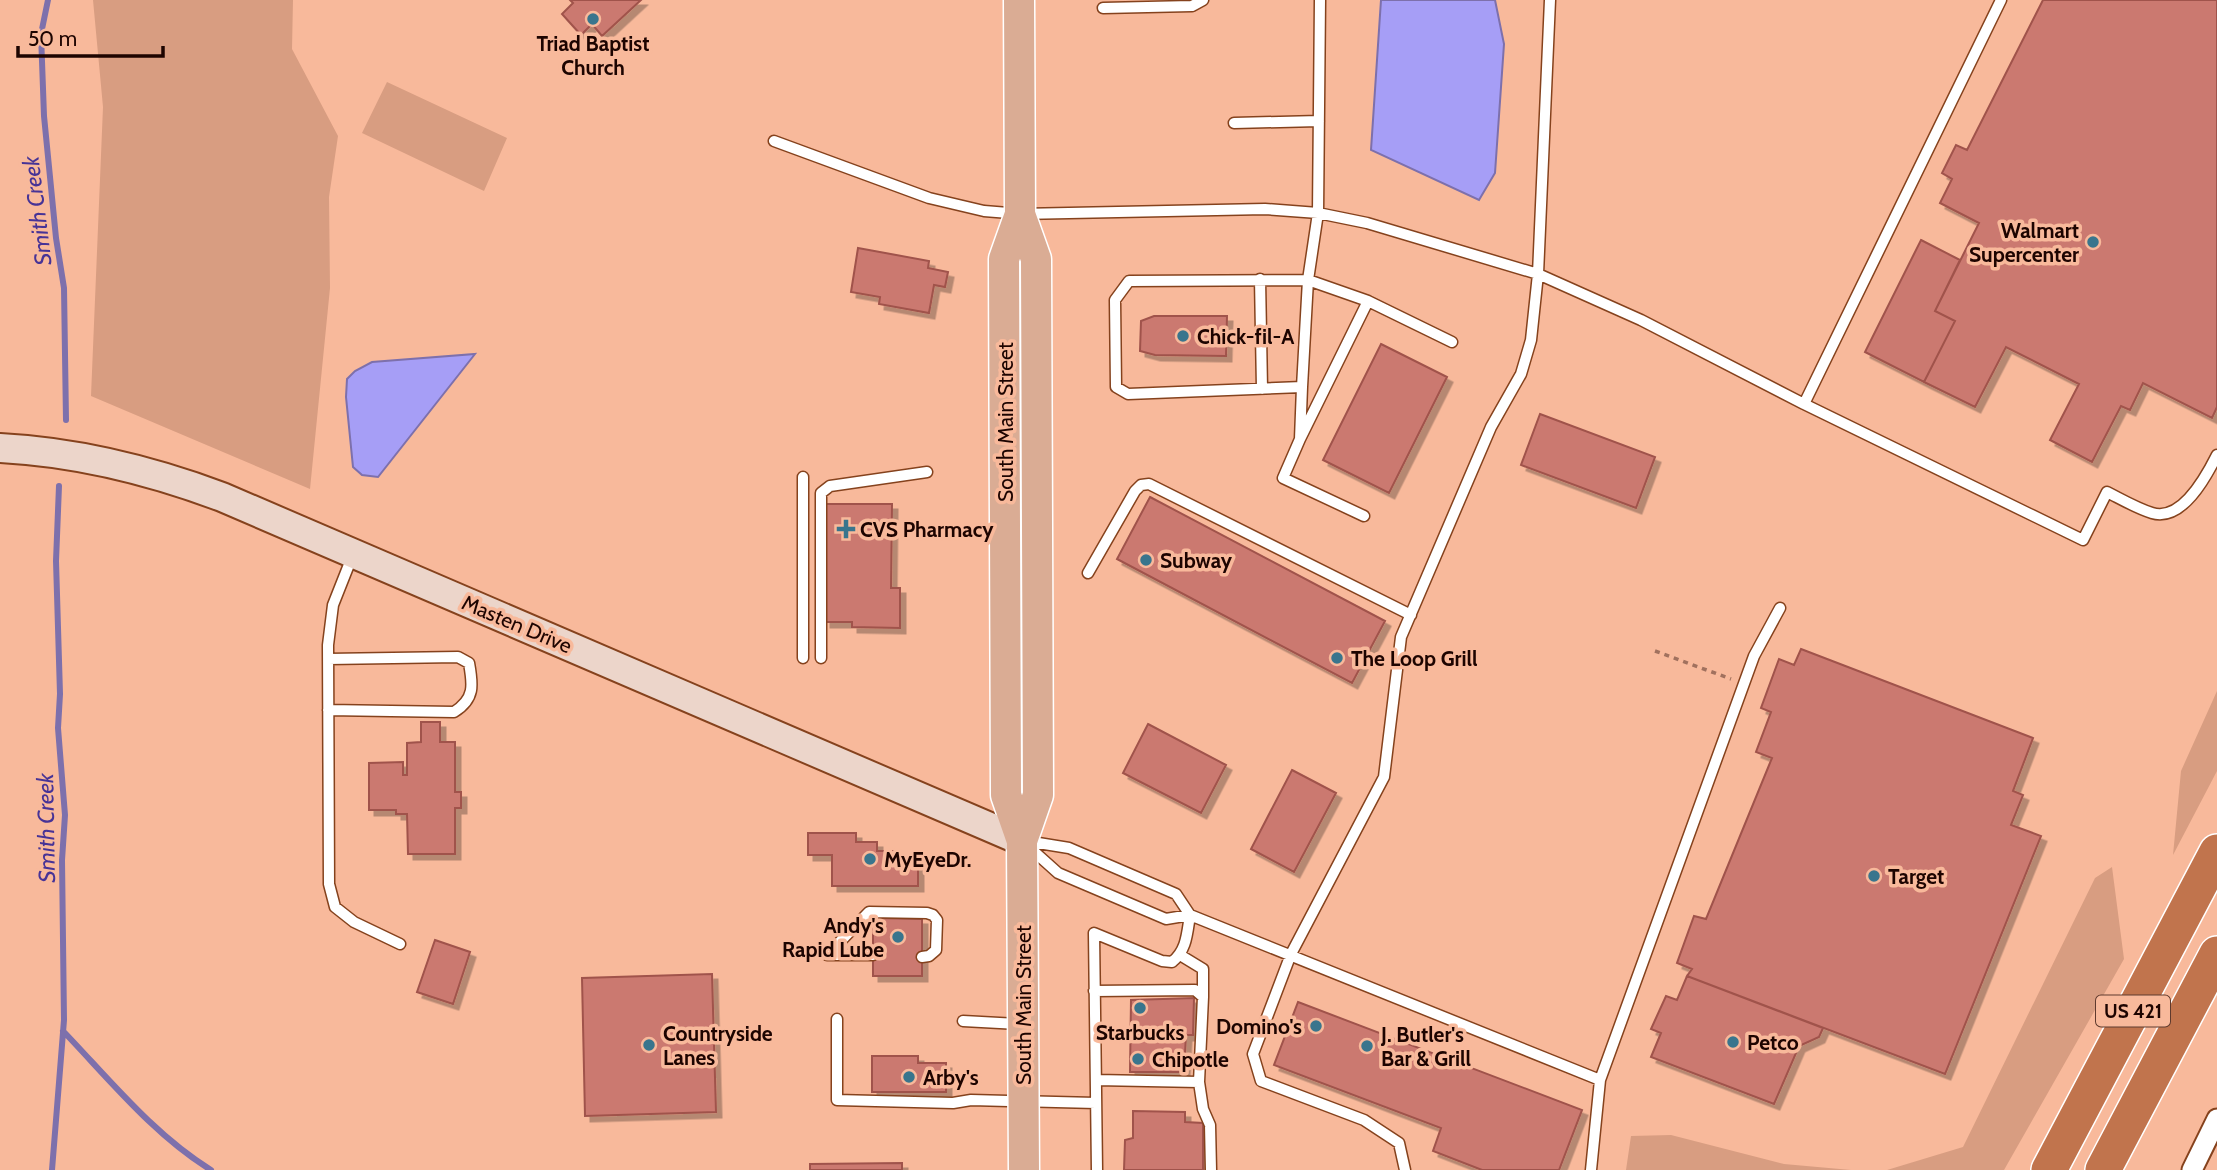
<svg xmlns="http://www.w3.org/2000/svg" width="2217" height="1170" viewBox="0 0 2217 1170" font-family="Cabin,sans-serif">
<defs>
<filter id="shadow"><feDropShadow dx="5.5" dy="5.5" stdDeviation="0" flood-color="#0004"/></filter>
</defs>
<rect width="100%" height="100%" fill="#f8b99b"/>
<path fill="#d89d81" d="M 93,0 L 293,0 L 292,49 L 338,136 L 329,197 L 330,288 L 310,489 L 91,396 L 103,107 Z
M 387,82 L 507,138 L 484,191 L 362,133 Z
M 2217,691 L 2217,771 L 2173,855 L 2181,771 Z
M 2112,867 L 2124,959 L 2004,1170 L 1887,1170 L 1963,1147 L 2095,878 Z
M 1671,1135 L 1784,1164 L 1851,1170 L 1626,1170 L 1631,1136 Z"/>
<path fill="#a69ef6" stroke="#7d70ac" stroke-width="2" d="M 1381,0 L 1495,0 L 1504,44 L 1495,173 L 1479,200 L 1371,150 Z
M 475,354 L 378,477 L 362,475 L 353,467 L 346,397 L 347,379 L 355,371 L 372,362 Z"/>
<g fill="none" stroke-linecap="round" stroke-linejoin="round">
<path stroke="#7d70ac" stroke-width="6" d="M 48,0 L 41,34 L 44,116 L 56,238 L 64,288 L 66,420
M 63,1031 C 109,1079 154,1135 211,1170
M 52,1170 L 64,1020 L 62,860 L 65,815 L 58,728 L 60,694 L 56,561 L 59,486"/>
</g>
<path fill="#cb7970" stroke="#a0534b" stroke-width="2" filter="url(#shadow)" d="M 570,0 L 641,0 L 602,36 L 592,24 L 581,35 L 562,14 L 573,3 Z
M 2043,0 L 2217,0 L 2217,407 L 2212,418 L 2143,383 L 2130,410 L 2121,406 L 2092,462 L 2050,440 L 2079,384 L 2006,347 L 1975,407 L 1924,382 L 1955,321 L 1935,311 L 1979,223 L 1940,203 L 1952,179 L 1942,173 L 1956,145 L 1967,150 Z
M 1921,240 L 1960,260 L 1935,311 L 1955,321 L 1924,382 L 1865,352 Z
M 858,248 L 929,261 L 928,268 L 948,272 L 945,287 L 934,285 L 929,313 L 879,304 L 880,297 L 851,292 Z
M 1154,316 L 1227,316 L 1226,356 L 1155,355 L 1140,351 L 1141,321 Z
M 1381,344 L 1447,377 L 1389,493 L 1323,460 Z
M 1540,414 L 1655,457 L 1636,508 L 1521,465 Z
M 1150,497 L 1385,621 L 1352,683 L 1117,559 Z
M 826,504 L 892,504 L 891,588 L 900,588 L 900,628 L 852,627 L 852,622 L 825,622 Z
M 1801,649 L 2033,738 L 2013,791 L 2023,795 L 2011,825 L 2041,836 L 1945,1074 L 1687,976 L 1692,969 L 1677,963 L 1694,916 L 1706,919 L 1772,758 L 1756,752 L 1771,712 L 1761,708 L 1779,659 L 1794,665 Z
M 421,722 L 440,722 L 440,742 L 455,742 L 455,792 L 461,792 L 461,808 L 455,808 L 455,854 L 408,854 L 407,814 L 396,814 L 396,810 L 369,810 L 369,763 L 403,762 L 403,775 L 407,775 L 407,743 L 421,742 Z
M 1148,724 L 1226,765 L 1201,813 L 1123,773 Z
M 1292,770 L 1336,793 L 1294,872 L 1251,849 Z
M 808,833 L 856,833 L 856,842 L 877,842 L 877,851 L 898,851 L 898,858 L 918,860 L 918,886 L 832,886 L 832,855 L 808,855 Z
M 873,918 L 922,919 L 922,976 L 873,976 Z
M 435,940 L 470,952 L 453,1004 L 417,992 Z
M 712,974 L 716,1112 L 585,1116 L 582,978 Z
M 1687,976 L 1823,1028 L 1819,1037 L 1799,1046 L 1774,1104 L 1651,1057 L 1661,1033 L 1651,1029 L 1666,996 L 1677,1000 Z
M 1194,998 L 1193,1035 L 1186,1035 L 1184,1072 L 1130,1072 L 1131,1000 Z
M 1298,1002 L 1582,1110 L 1559,1170 L 1482,1170 L 1433,1151 L 1441,1128 L 1274,1065 Z
M 872,1056 L 918,1056 L 918,1063 L 946,1063 L 946,1092 L 872,1092 Z
M 1133,1111 L 1185,1112 L 1185,1122 L 1203,1123 L 1203,1170 L 1124,1170 L 1125,1140 L 1133,1138 Z
M 902,1163 L 902,1170 L 810,1170 L 810,1164 Z"/>
<g fill="none" stroke-linecap="round" stroke-linejoin="round">
<g stroke="#85421d" stroke-width="13">
<path id="lane" d="M 1320,0 L 1318,213 L 1308,280 L 1302,387 L 1128,394 L 1116,387 L 1115,300 L 1129,281 L 1308,280 L 1368,301
M 1103,8 L 1192,6 L 1203,0
M 1234,123 L 1319,121
M 774,141 L 929,198 L 984,211 L 1020,214 L 1265,209 L 1318,213 L 1367,223 L 1538,274 L 1641,320 L 1804,404 L 2083,540 L 2107,492 C 2121,499 2136,508 2152,513 C 2182,522 2206,477 2217,455
M 1260,279 L 1262,389
M 1302,387 L 1300,439 L 1283,478 L 1364,516
M 1804,404 L 2001,0
M 1300,439 L 1368,301 L 1452,342
M 803,477 L 803,658
M 352,557 L 333,605 L 328,645 L 329,884 L 335,907 L 354,922 L 400,944
M 1088,573 L 1135,491 L 1141,485 L 1149,484 L 1411,615
M 821,658 L 821,493 L 830,486 L 927,472
M 328,659 L 458,657 L 469,663 C 473,685 475,699 454,712 L 328,710
M 1026,841 L 1069,848 L 1176,894 L 1190,915 C 1187,933 1187,950 1172,962 L 1162,961 L 1094,933 L 1097,1170
M 1029,847 L 1058,873 L 1166,919 L 1190,915 L 1600,1080
M 873,955 L 827,955 L 869,912 L 927,913 L 933,915 L 937,920 L 936,950 L 929,956 L 922,957
M 1180,955 L 1203,969 L 1203,997
M 1094,991 L 1195,990 L 1203,997 L 1199,1082 L 1096,1080
M 837,1019 L 837,1100 L 953,1103 L 971,1100 L 1096,1103
M 963,1021 L 1019,1024
M 1199,1082 L 1203,1109 L 1210,1125 L 1211,1170
M 1405,1170 L 1399,1143 L 1364,1120 L 1261,1081 L 1253,1054 L 1291,954 L 1384,777 L 1401,637 L 1491,427 L 1521,374 L 1531,340 L 1538,274 L 1550,0
M 1591,1170 L 1600,1080 L 1754,656 L 1780,608"/>
</g>
<g stroke="#85421d" stroke-width="23">
<path id="street" d="M 2192,1170 L 2217,1119"/>
</g>
<g stroke="#85421d" stroke-width="32">
<path id="secondary" d="M 0,448 C 77,452 150,470 222,497 L 1022,841"/>
</g>
<g stroke="#fff" stroke-width="33">
<path id="primary" d="M 1019,0 L 1020,214 L 1036,259 L 1038,795 L 1022,841 L 1024,1170
M 1020,214 L 1004,259 L 1006,795 L 1022,841"/>
</g>
<g stroke="#fff" stroke-width="38">
<path id="highway" d="M 2049,1170 L 2217,852
M 2103,1170 L 2217,954"/>
</g>
<path stroke="#a1715e" stroke-width="3.5" stroke-dasharray="5 5" stroke-linecap="butt" d="M 1655,651 L 1731,679"/>
<use href="#lane" stroke="#fff" stroke-width="10"/>
<use href="#street" stroke="#fff" stroke-width="19"/>
<use href="#secondary" stroke="#ecd5ca" stroke-width="28"/>
<use href="#primary" stroke="#daac94" stroke-width="30"/>
<use href="#highway" stroke="#c1744d" stroke-width="35"/>
</g>
<g fill="#39758d" stroke="#f8b99b" stroke-width="2.5">
<circle cx="593" cy="19" r="7"/>
<circle cx="2093" cy="242" r="7"/>
<circle cx="1183" cy="336" r="7"/>
<path d="M842.5 518.5h7v7h7v7h-7v7h-7v-7h-7v-7h7z"/>
<circle cx="1146" cy="560" r="7"/>
<circle cx="1337" cy="658" r="7"/>
<circle cx="870" cy="859" r="7"/>
<circle cx="1874" cy="876" r="7"/>
<circle cx="898" cy="937" r="7"/>
<circle cx="1140" cy="1008" r="7"/>
<circle cx="1316" cy="1026" r="7"/>
<circle cx="1733" cy="1042" r="7"/>
<circle cx="649" cy="1045" r="7"/>
<circle cx="1367" cy="1046" r="7"/>
<circle cx="1138" cy="1059" r="7"/>
<circle cx="909" cy="1077" r="7"/>
</g>
<g text-anchor="middle" dominant-baseline="central" stroke-width="7" stroke-linejoin="round" paint-order="stroke">
<rect fill="#f8b99b" stroke="#5f3a2e" stroke-width="2" x="2096" y="995.5" width="74" height="31" rx="5"/>
<g font-size="19" font-weight="bold" fill="#1d0400">
<text x="2133" y="1011">US 421</text>
</g>
<g font-size="21" font-weight="bold" fill="#1d0400" stroke="#f8b99b" text-anchor="start">
<text x="593" y="43" text-anchor="middle">Triad Baptist<tspan x="593" dy="24">Church</tspan></text>
<text x="2079" y="230" text-anchor="end">Walmart<tspan x="2079" dy="24">Supercenter</tspan></text>
<text x="1197" y="336">Chick-fil-A</text>
<text x="860" y="529">CVS Pharmacy</text>
<text x="1160" y="560">Subway</text>
<text x="1351" y="658">The Loop Grill</text>
<text x="884" y="859">MyEyeDr.</text>
<text x="1888" y="876">Target</text>
<text x="884" y="925" text-anchor="end">Andy's<tspan x="884" dy="24">Rapid Lube</tspan></text>
<text x="1302" y="1026" text-anchor="end">Domino's</text>
<text x="1140" y="1032" text-anchor="middle">Starbucks</text>
<text x="663" y="1033">Countryside<tspan x="663" dy="24">Lanes</tspan></text>
<text x="1381" y="1034">J. Butler's<tspan x="1381" dy="24">Bar &amp; Grill</tspan></text>
<text x="1747" y="1042">Petco</text>
<text x="1152" y="1059">Chipotle</text>
<text x="923" y="1077">Arby's</text>
</g>
<g font-size="21" fill="#1d0400" stroke="#f8b99b">
<text transform="translate(1005 422) rotate(-90)">South Main Street</text>
<text transform="translate(517 624) rotate(23)">Masten Drive</text>
<text transform="translate(1023 1005) rotate(-90)">South Main Street</text>
</g>
<g font-size="23" font-style="italic" fill="#473396" stroke="#f8b99b">
<text transform="translate(37 211) rotate(-97)">Smith Creek</text>
<text transform="translate(46 828) rotate(-91)">Smith Creek</text>
</g>
</g>
<path d="M18 46v10h145v-10" fill="none" stroke="#1d0400" stroke-width="3.5"/>
<text x="28" y="46" font-size="21" fill="#1d0400" stroke="#f8b99b" stroke-width="5" paint-order="stroke">50 m</text>
</svg>
